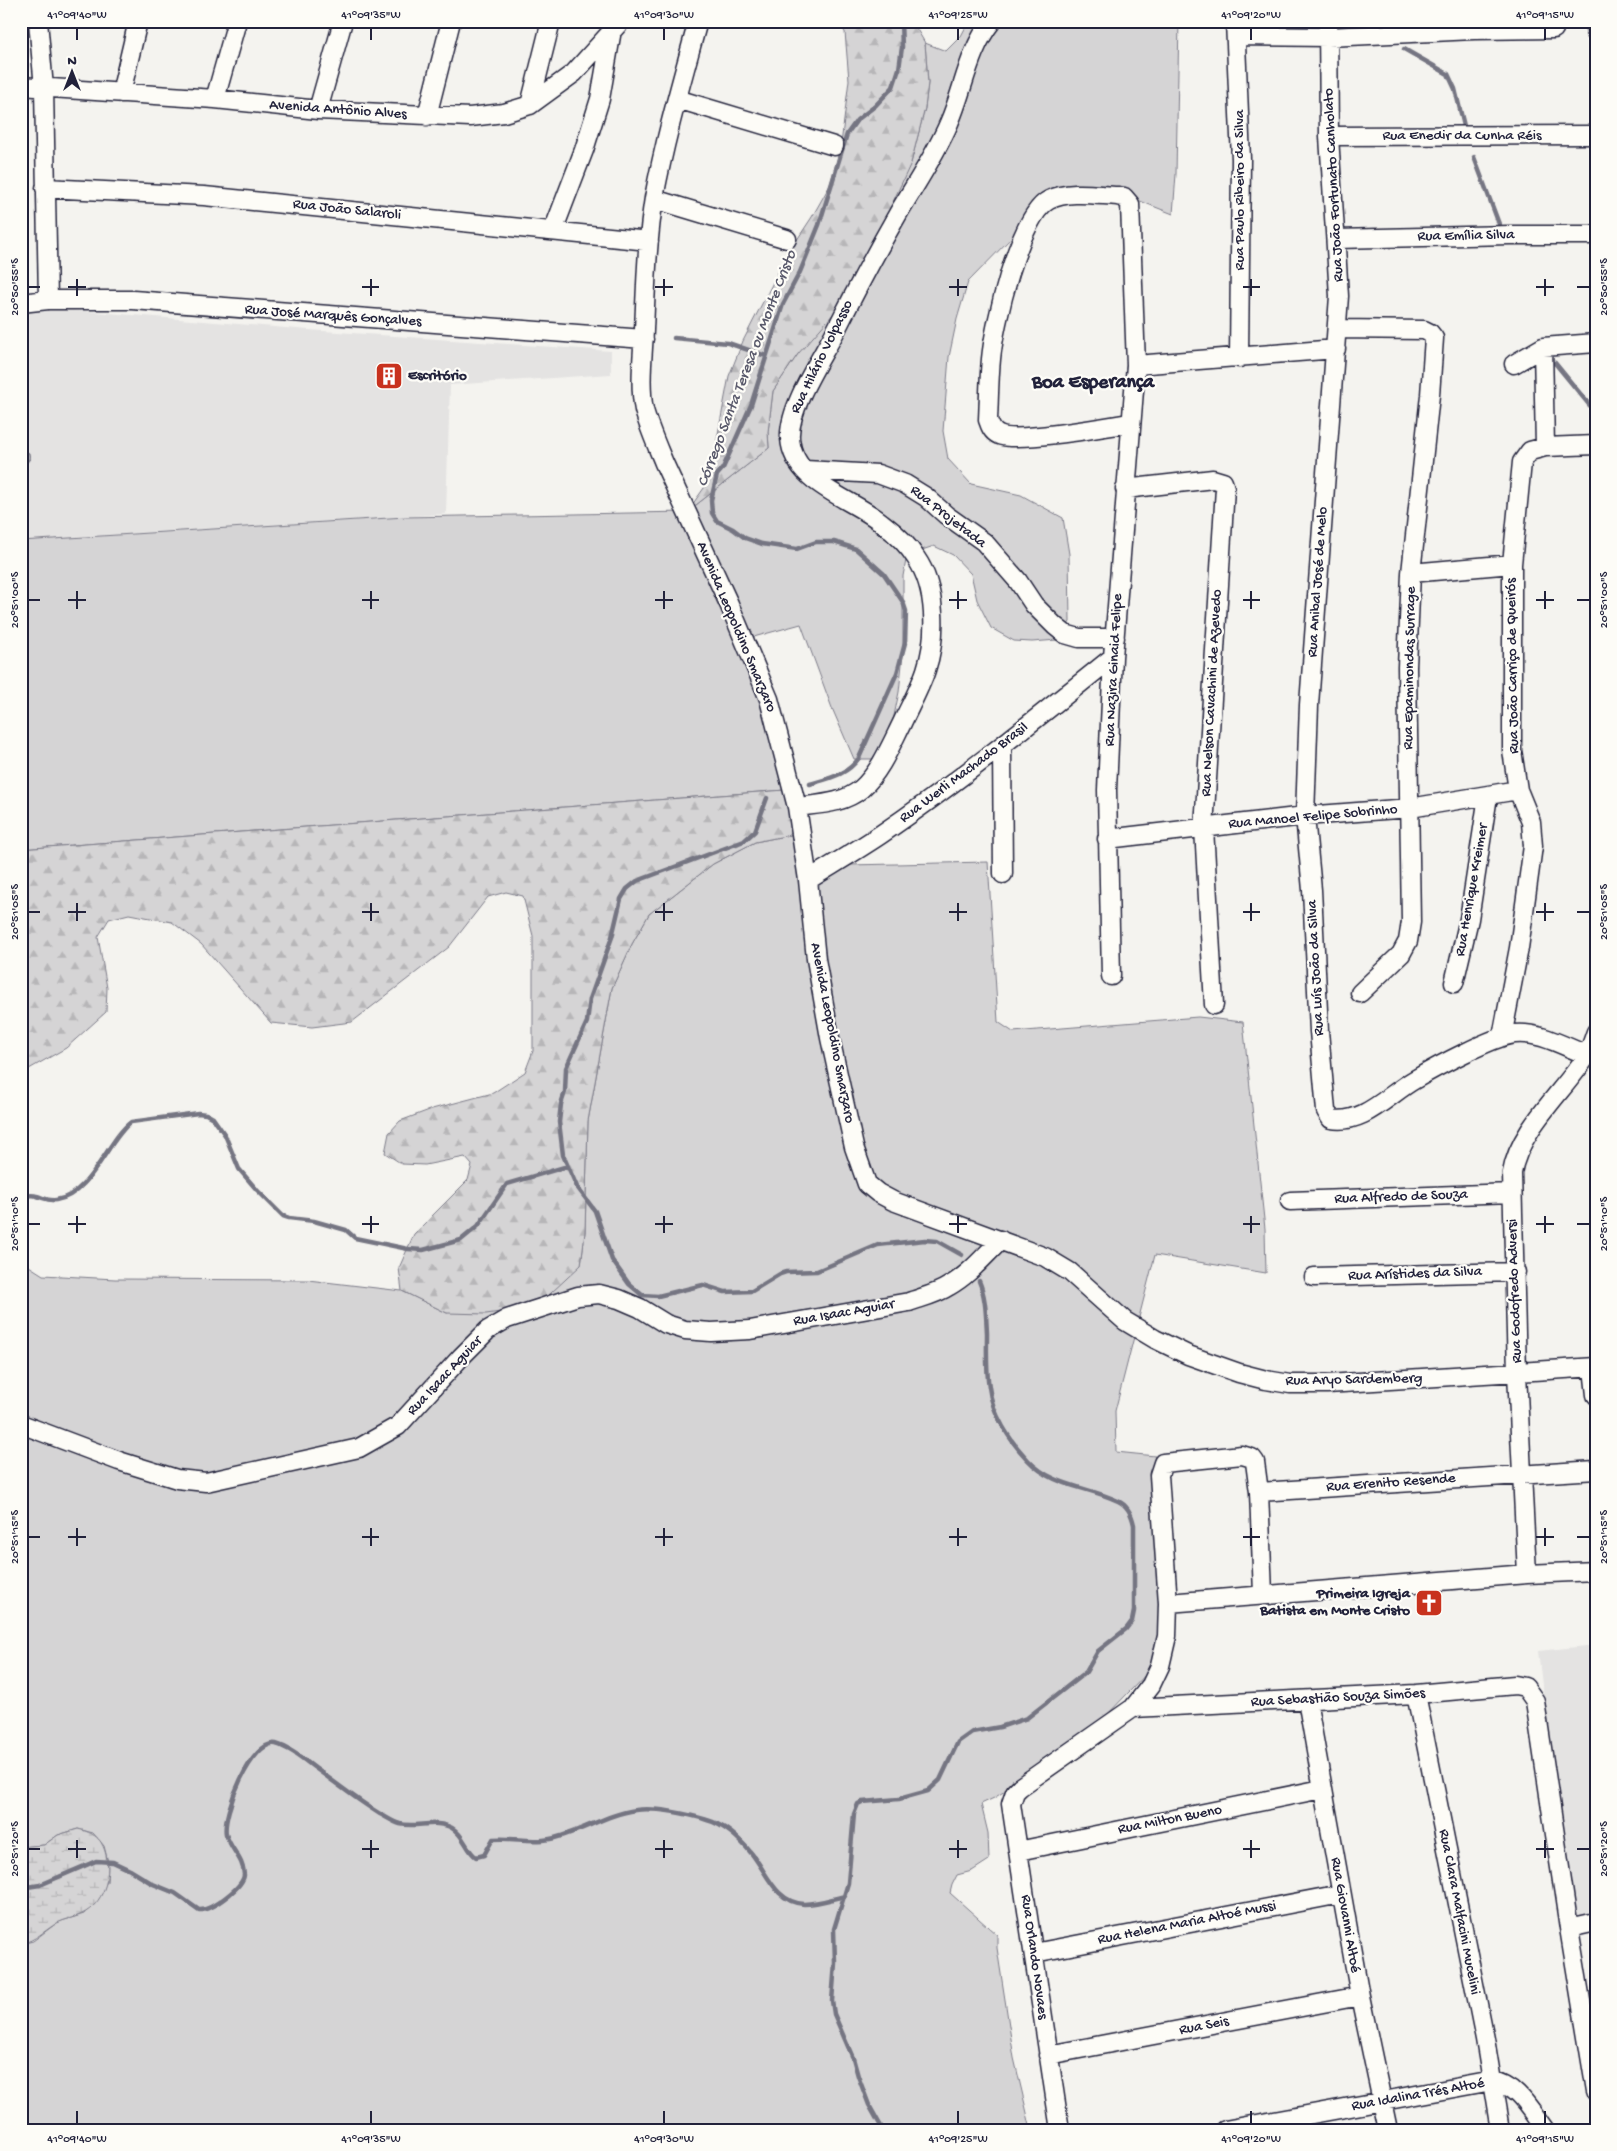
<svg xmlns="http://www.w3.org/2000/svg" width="1617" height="2151" viewBox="0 0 1617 2151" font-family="'Gochi Hand',sans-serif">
<defs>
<pattern id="forest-firs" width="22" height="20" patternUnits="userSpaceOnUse" patternTransform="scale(1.25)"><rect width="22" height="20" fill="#d5d4d5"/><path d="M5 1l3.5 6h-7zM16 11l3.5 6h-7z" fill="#b7b6b8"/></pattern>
<pattern id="wetland-marsh" width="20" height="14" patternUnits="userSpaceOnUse" patternTransform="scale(1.25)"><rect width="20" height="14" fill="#d5d4d5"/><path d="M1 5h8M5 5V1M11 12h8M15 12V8" fill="none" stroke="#b7b6b8"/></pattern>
<pattern id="water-rules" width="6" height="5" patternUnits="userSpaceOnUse" patternTransform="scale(1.25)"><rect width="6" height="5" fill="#acacb2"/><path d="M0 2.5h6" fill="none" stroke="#8c8c92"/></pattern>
</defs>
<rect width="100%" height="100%" fill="#f4f3ef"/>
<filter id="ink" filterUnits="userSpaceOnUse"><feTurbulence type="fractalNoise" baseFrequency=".02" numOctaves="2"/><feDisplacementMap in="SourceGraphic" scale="10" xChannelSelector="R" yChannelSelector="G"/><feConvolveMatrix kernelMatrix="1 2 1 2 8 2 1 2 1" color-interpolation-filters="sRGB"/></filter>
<g filter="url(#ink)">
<path fill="#e4e3e2" d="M 49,308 L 309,330 L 611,351 L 611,374 L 450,385 L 446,514 L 21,541 L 21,310 Z
M 1596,1645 L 1596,1916 L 1570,1921 L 1538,1651 Z"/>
<path fill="#d5d4d5" stroke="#7c7b88" d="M 969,21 L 1179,21 L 1176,174 L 1173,214 L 1140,201 L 1108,192 L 1051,191 L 1017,232 L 968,282 L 957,319 L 949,357 L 943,431 L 948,459 L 971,484 L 1021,495 L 1063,518 L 1069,554 L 1070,622 L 1057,640 L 1032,642 L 1014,641 L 991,628 L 977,600 L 971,574 L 953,555 L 934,546 L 907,555 L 903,576 L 903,655 L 899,692 L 887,749 L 877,759 L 854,759 L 832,708 L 801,624 L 750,638 L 785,790 L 21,849 L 21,541 L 405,517 L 687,512 L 769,448 L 768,432 L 773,391 L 798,354 L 911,163 L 925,108 L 928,83 L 925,43 L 946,51 L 961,36 Z
M 795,834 L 803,866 L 988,862 L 998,1022 L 1013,1032 L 1198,1017 L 1243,1022 L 1265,1229 L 1266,1273 L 1155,1255 L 1115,1411 L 1116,1452 L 1155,1456 L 1165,1588 L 1155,1665 L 1079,1744 L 994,1798 L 981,1804 L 988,1833 L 989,1860 L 972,1871 L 957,1875 L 952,1885 L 950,1893 L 997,1935 L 997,1948 L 1014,2058 L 1031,2130 L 21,2130 L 21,1944 L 33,1941 L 58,1922 L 84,1914 L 107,1882 L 108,1862 L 104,1846 L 93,1833 L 78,1829 L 58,1835 L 44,1845 L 21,1847 L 21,1261 L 43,1275 L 115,1279 L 308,1280 L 402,1291 L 447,1313 L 581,1265 L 585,1232 L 588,1121 L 612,988 L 632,944 L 649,914 L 713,864 L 755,842 Z"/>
<path fill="url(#forest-firs)" stroke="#7c7b88" d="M 836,21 L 912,21 L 925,43 L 928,83 L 925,108 L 911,163 L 850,295 L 798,354 L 773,391 L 768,432 L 769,448 L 687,512 L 709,481 L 729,376 L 743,341 L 787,255 L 812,217 L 830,185 L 841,144 L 849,80 L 845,32 Z
M 785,790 L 795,834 L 755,842 L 713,864 L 649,914 L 632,944 L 612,988 L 588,1121 L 585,1232 L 581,1265 L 536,1307 L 486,1314 L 447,1313 L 402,1291 L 399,1268 L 414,1234 L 468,1180 L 472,1165 L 465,1157 L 425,1165 L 402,1164 L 385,1153 L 389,1133 L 400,1121 L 432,1109 L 493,1093 L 525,1072 L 533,1051 L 533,936 L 523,896 L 506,892 L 488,897 L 449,947 L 352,1022 L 312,1027 L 271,1023 L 201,944 L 172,922 L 129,914 L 109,919 L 98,937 L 107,988 L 106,1012 L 66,1048 L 29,1069 L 21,1079 L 21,849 Z"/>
<path fill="url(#wetland-marsh)" stroke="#7c7b88" d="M 78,1829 C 94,1833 102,1838 106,1855 C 112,1877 103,1904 82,1914 C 74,1918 65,1919 57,1923 C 44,1931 36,1940 21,1944 L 21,1847 L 44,1845 L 58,1835 Z"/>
<path fill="url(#water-rules)" stroke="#757582" d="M 21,448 L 29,453 L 30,459 L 23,467 L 21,476 Z"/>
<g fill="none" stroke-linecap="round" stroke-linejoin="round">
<path stroke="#757582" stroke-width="4.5" d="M 1382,21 L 1385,25
M 1404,49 L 1448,74 L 1455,89 L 1464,126
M 1474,157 L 1499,224
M 674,338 L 728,343 L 766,356
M 1555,363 L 1596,413
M 810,784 C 830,778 847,775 859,758 L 897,673 L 905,643 L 906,611 L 903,602 L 884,574 L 856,549 L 834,542 L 816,542 L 797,549 L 762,544 L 745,538 L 733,529 L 717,521 L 712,513 L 711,500 L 717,475 L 723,468 L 751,405 L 783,304 L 800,272 L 819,225 L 847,134 L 857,120 L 875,106 L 893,87 L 899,69 L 902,47 L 901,21
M 767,798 L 755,831 L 744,841 L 637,881 L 627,889 L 621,899 L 612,937 L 590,999 L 587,1022 L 566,1068 L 565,1092 L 561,1104 L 559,1122 L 563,1155 L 577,1187 L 595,1211 L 612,1260 L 629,1284 L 642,1295 L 658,1296 L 703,1285 L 725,1292 L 752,1291 L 780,1274 L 786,1272 L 817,1271 L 878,1245 L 925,1240 L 937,1241 L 962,1255
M 21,1196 C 26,1196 32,1194 37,1196 C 44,1198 48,1201 56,1200 C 90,1196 108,1139 131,1122 L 198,1113 L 206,1114 L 213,1118 L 225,1135 L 239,1169 L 257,1190 L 283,1216 L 289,1218 L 314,1221 L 346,1230 L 355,1238 L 408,1249 L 423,1250 L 461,1240 L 478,1226 L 507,1184 L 568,1166
M 21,1888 L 40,1885 L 96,1861 L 113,1862 L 130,1870 L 153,1884 L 175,1893 L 199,1910 C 211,1911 243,1887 244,1875 C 244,1859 230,1849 226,1834 C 222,1814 252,1739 276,1744 C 290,1748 303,1759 315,1768 C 336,1783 357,1800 380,1814 C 386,1817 393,1822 400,1824 C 416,1828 437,1819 452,1828 C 465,1836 466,1850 476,1857 L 484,1855 L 493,1839 C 512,1837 531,1843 550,1839 C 580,1833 606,1814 636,1810 C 655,1807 689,1814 707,1820 C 725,1825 740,1839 752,1854 C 767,1873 776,1903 804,1904 C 817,1904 832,1899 845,1896
M 883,2130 L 869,2105 L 858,2076 L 853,2058 L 834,2014 L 832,2001 L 835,1963 L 834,1929 L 848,1883 L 854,1814 L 858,1804 L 862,1802 L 899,1799 L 928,1791 L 940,1780 L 958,1742 L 972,1732 L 1000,1727 L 1027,1718 L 1086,1672 L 1098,1651 L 1126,1629 L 1132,1621 L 1134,1611 L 1134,1525 C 1132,1515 1127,1505 1118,1501 C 1087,1486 1053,1487 1028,1460 C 1010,1441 992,1414 989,1387 C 986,1370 987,1351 987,1333 C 986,1316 986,1297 979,1281"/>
<g stroke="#22223b" stroke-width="21">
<path id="minor" d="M 38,21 L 44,88 L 48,300
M 698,21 C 682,80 665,138 654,198 C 647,241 646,286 644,330 C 643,355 639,385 644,410 C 649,428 657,446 664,463 L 729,604 L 769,699 L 797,807 L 808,880 L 816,959 L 830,1038 L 854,1147 L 867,1184 L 878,1193 L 893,1201 L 1045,1257 L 1070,1272 L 1125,1321 L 1155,1339 L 1188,1355 L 1239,1373 L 1266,1380 L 1290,1384 L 1327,1384 L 1596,1367
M 1235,21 L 1241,159 L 1239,358
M 1328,21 L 1329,136 L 1339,296 L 1309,705 L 1305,816 L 1312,890 L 1319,1031 L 1326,1111 L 1331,1119 C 1363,1125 1388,1095 1414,1080 C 1436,1067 1492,1037 1514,1034 C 1539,1031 1565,1047 1587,1055
M 1595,21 L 1596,33
M 1237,36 L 1328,37 L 1474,30 L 1554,29
M 21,86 L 215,99 L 318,110 L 470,117 L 504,113 L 530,105 L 574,73 L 621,21
M 121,93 L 138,21
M 215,99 L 237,21
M 677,99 L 834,146
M 530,105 L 551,21
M 318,110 L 343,21
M 427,116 L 451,21
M 1329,136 L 1596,135
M 45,188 L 204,196 L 649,241
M 654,199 L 787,239
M 553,231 L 584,150 L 600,99 L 612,30
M 1336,239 L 1510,235 L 1596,235
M 21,303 L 48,300 L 133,300 L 644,339
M 1337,329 L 1424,330 L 1430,333 L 1434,338 L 1430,395 L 1411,573 L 1407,667 L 1411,922 L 1408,941 L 1401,954 L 1360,993
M 1543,347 L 1545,447
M 1514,364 L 1543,347 L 1596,343
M 1136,365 L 1336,349
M 805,470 L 878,474 L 905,484 L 926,497 L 946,515 L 984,542 L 1018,581 L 1034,605 L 1055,626 L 1065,634 L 1079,638 L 1115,638
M 1125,489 L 1213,479 L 1223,482 L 1225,488 L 1204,828 L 1214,1005
M 1411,573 L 1512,564
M 1002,746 L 1003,874
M 797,807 C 819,804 843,804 861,789 C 880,772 891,745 902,723 C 910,706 920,688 926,670 C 937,637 937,588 916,558 C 908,545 894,532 882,523 C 852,498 793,484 790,438 C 788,408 821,359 835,332 C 856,290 876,252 899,212 C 916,183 936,154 949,123 C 964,89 968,51 992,21
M 1107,839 L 1305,816 L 1410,808 L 1518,790
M 808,880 C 832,865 856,851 880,835 C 961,780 1037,718 1113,657
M 1111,976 L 1107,790 L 1113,657 L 1136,365 L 1130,204 L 1124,197 L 1117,196 C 1096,195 1068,190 1049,200 C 1019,215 994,326 991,359 C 989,379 989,400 988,420 C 990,426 992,432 999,435 C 1016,443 1106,427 1130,423
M 1454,983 L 1469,919 L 1488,796
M 1502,1037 L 1519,948 L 1533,846 L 1531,822 L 1518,790 L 1512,750 L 1512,564 L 1522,462 L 1530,451 L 1545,447 L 1596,445
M 1290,1201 L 1512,1193
M 1314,1277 L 1516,1272
M 1593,1368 L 1596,1395
M 21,1424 L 119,1461 L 177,1479 L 206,1482 L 359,1448 L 398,1426 L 461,1357 L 488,1330 L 507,1319 L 578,1296 L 599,1294 L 619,1299 L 640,1308 L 666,1324 L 685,1330 L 711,1332 L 750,1330 L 909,1302 C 923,1297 937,1294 949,1286 C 969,1275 984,1256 1001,1240
M 1259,1492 L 1596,1470
M 1527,1574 L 1517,1373 L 1512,1173 C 1519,1130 1562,1093 1586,1057 C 1590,1050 1593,1040 1596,1032
M 1168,1603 L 1527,1574 L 1596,1571
M 1416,1694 L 1485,2039 L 1500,2130
M 1307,1700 L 1360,1996 L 1388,2130
M 1133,1708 L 1416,1694 L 1515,1685 L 1525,1687 L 1535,1701 L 1569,1928 L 1596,2092
M 1018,1851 L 1322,1789
M 1569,1928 L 1596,1922
M 1034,1953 L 1341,1894
M 1048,2055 L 1360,1996
M 1060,2130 L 1011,1804 L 1015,1792 L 1020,1787 L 1133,1708 L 1151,1685 L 1160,1666 L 1167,1636 L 1168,1603 L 1159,1475 L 1163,1463 L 1242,1455 L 1252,1458 L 1255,1462 L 1259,1492 L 1263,1594
M 1225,2130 L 1492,2081 C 1518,2085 1530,2110 1545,2130"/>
</g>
<use href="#minor" stroke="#fdfcf7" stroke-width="18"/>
</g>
</g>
<path fill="none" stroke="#22223b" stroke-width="2" d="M 77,28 L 77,40M 371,28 L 371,40M 664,28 L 664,40M 958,28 L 958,40M 1251,28 L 1251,40M 1545,28 L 1545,40M 77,279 L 77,296M 371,279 L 371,296M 664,279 L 664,296M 958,279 L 958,296M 1251,279 L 1251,296M 1545,279 L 1545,296M 28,287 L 40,287M 68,287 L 86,287M 362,287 L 379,287M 655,287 L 673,287M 949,287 L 967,287M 1243,287 L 1260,287M 1536,287 L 1554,287M 1577,287 L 1590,287M 77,591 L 77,609M 371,591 L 371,609M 664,591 L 664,609M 958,591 L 958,609M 1251,591 L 1251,609M 1545,591 L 1545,609M 28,600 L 40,600M 68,600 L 86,600M 362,600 L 379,600M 655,600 L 673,600M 949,600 L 967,600M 1243,600 L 1260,600M 1536,600 L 1554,600M 1577,600 L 1590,600M 77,903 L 77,921M 371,903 L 371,921M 664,903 L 664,921M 958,903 L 958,921M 1251,903 L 1251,921M 1545,903 L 1545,921M 28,912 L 40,912M 68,912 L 86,912M 362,912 L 379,912M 655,912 L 673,912M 949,912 L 967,912M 1243,912 L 1260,912M 1536,912 L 1554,912M 1577,912 L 1590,912M 77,1216 L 77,1233M 371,1216 L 371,1233M 664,1216 L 664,1233M 958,1216 L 958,1233M 1251,1216 L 1251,1233M 1545,1216 L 1545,1233M 28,1224 L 40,1224M 68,1224 L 86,1224M 362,1224 L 379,1224M 655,1224 L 673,1224M 949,1224 L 967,1224M 1243,1224 L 1260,1224M 1536,1224 L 1554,1224M 1577,1224 L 1590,1224M 77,1528 L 77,1546M 371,1528 L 371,1546M 664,1528 L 664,1546M 958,1528 L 958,1546M 1251,1528 L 1251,1546M 1545,1528 L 1545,1546M 28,1537 L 40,1537M 68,1537 L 86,1537M 362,1537 L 379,1537M 655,1537 L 673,1537M 949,1537 L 967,1537M 1243,1537 L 1260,1537M 1536,1537 L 1554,1537M 1577,1537 L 1590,1537M 77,1840 L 77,1858M 371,1840 L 371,1858M 664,1840 L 664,1858M 958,1840 L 958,1858M 1251,1840 L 1251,1858M 1545,1840 L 1545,1858M 28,1849 L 40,1849M 68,1849 L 86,1849M 362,1849 L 379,1849M 655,1849 L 673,1849M 949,1849 L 967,1849M 1243,1849 L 1260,1849M 1536,1849 L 1554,1849M 1577,1849 L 1590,1849M 77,2111 L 77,2124M 371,2111 L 371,2124M 664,2111 L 664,2124M 958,2111 L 958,2124M 1251,2111 L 1251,2124M 1545,2111 L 1545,2124"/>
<defs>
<g id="building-square" transform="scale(1.4375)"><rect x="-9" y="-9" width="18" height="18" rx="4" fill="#c8321e" stroke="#fdfcf7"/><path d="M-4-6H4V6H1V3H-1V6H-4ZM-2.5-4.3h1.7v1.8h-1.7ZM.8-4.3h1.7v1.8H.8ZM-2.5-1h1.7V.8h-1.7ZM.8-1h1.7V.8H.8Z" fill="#fff"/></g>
<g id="church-square" transform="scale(1.4375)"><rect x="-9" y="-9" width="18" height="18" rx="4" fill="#c8321e" stroke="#fdfcf7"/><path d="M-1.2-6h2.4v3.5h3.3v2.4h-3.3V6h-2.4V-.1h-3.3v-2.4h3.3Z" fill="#fff"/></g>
</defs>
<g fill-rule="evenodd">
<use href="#building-square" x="389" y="376"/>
<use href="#church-square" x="1429" y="1603"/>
</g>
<g text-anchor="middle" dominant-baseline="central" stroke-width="4.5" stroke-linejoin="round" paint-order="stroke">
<g font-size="15" fill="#22223b" stroke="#fdfcf7">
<text transform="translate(338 110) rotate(4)">Avenida Antônio Alves</text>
<text x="1462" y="136">Rua Enedir da Cunha Réis</text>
<text transform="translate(1334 185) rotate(-93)">Rua João Fortunato Canholato</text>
<text transform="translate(1240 190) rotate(-90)">Rua Paulo Ribeiro da Silva</text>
<text transform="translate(347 210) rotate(6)">Rua João Salaroli</text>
<text transform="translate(1466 236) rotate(-1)">Rua Emília Silva</text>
<text transform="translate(333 316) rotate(4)">Rua José Marquês Gonçalves</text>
<text transform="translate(822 357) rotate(-64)">Rua Hilário Volpasso</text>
<text transform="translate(948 517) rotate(38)">Rua Projetada</text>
<text transform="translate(1318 582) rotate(-86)">Rua Anibal José de Melo</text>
<text transform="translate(736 627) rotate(67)">Avenida Leopoldino Smarzaro</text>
<text transform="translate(1513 666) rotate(-91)">Rua João Carriço de Queirós</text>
<text transform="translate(1410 668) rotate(-89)">Rua Epaminondas Surrage</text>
<text transform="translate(1114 670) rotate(-87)">Rua Nazira Ginaid Felipe</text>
<text transform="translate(1212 693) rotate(-87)">Rua Nelson Cavachini de Azevedo</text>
<text transform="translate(964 773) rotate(-37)">Rua Werli Machado Brasil</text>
<text transform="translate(1313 817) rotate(-5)">Rua Manoel Felipe Sobrinho</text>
<text transform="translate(1472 890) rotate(-80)">Rua Henrique Kreimer</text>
<text transform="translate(1316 968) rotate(-93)">Rua Luís João da Silva</text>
<text transform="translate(832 1033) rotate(79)">Avenida Leopoldino Smarzaro</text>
<text transform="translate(1401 1197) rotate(-2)">Rua Alfredo de Souza</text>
<text transform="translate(1415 1274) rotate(-2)">Rua Arístides da Silva</text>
<text transform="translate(1515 1291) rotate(-92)">Rua Godofredo Adversi</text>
<text transform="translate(844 1313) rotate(-10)">Rua Isaac Aguiar</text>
<text transform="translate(445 1376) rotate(-47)">Rua Isaac Aguiar</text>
<text transform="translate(1354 1380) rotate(-1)">Rua Aryo Sardemberg</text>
<text transform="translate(1391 1483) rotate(-4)">Rua Erenito Resende</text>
<text transform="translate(1338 1698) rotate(-3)">Rua Sebastião Souza Simões</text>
<text transform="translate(1170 1820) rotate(-11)">Rua Milton Bueno</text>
<text transform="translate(1459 1912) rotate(79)">Rua Clara Malfacini Mucelini</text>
<text transform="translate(1345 1915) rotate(80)">Rua Giovanni Altoé</text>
<text transform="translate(1187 1923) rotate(-11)">Rua Helena Maria Altoé Mussi</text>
<text transform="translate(1034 1957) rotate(82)">Rua Orlando Novaes</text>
<text transform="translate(1204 2026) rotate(-11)">Rua Seis</text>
<text transform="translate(1418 2095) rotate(-10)">Rua Idalina Trés Altoé</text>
</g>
<g font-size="15" font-weight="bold" fill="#22223b" stroke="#fdfcf7" text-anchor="start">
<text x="408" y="376">Escritório</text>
<text x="1410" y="1594" text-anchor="end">Primeira Igreja<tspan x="1410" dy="17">Batista em Monte Cristo</tspan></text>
</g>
<g font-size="16" font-style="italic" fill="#59596b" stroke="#fdfcf7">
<text transform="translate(748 369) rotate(-69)">Córrego Santa Teresa ou Monte Cristo</text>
</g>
<g font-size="20" font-weight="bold" fill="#22223b" stroke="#fdfcf7">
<text x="1093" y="383">Boa Esperança</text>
</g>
</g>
<rect width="1617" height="2151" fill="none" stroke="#fdfcf7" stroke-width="55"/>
<g transform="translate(72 72)" stroke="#fdfcf7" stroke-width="4" paint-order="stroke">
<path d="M0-4L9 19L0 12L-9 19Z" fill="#22223b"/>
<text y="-8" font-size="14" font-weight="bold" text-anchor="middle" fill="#22223b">N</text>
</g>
<rect x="28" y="28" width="1562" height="2096" fill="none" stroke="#22223b" stroke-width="2"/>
<g font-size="12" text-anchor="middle" fill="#22223b">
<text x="77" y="18">41°09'40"W</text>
<text x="371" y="18">41°09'35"W</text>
<text x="664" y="18">41°09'30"W</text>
<text x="958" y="18">41°09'25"W</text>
<text x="1251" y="18">41°09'20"W</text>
<text x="1545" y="18">41°09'15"W</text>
<text transform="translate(14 287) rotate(-90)" y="4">20°50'55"S</text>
<text transform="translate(1603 287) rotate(-90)" y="4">20°50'55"S</text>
<text transform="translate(14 600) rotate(-90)" y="4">20°51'00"S</text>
<text transform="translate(1603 600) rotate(-90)" y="4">20°51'00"S</text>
<text transform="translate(14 912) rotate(-90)" y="4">20°51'05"S</text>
<text transform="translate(1603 912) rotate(-90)" y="4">20°51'05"S</text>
<text transform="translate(14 1224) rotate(-90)" y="4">20°51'10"S</text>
<text transform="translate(1603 1224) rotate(-90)" y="4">20°51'10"S</text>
<text transform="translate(14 1537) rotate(-90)" y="4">20°51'15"S</text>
<text transform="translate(1603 1537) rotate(-90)" y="4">20°51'15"S</text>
<text transform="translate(14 1849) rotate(-90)" y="4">20°51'20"S</text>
<text transform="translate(1603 1849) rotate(-90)" y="4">20°51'20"S</text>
<text x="77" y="2142">41°09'40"W</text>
<text x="371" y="2142">41°09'35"W</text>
<text x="664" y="2142">41°09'30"W</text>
<text x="958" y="2142">41°09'25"W</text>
<text x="1251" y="2142">41°09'20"W</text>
<text x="1545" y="2142">41°09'15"W</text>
</g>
</svg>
